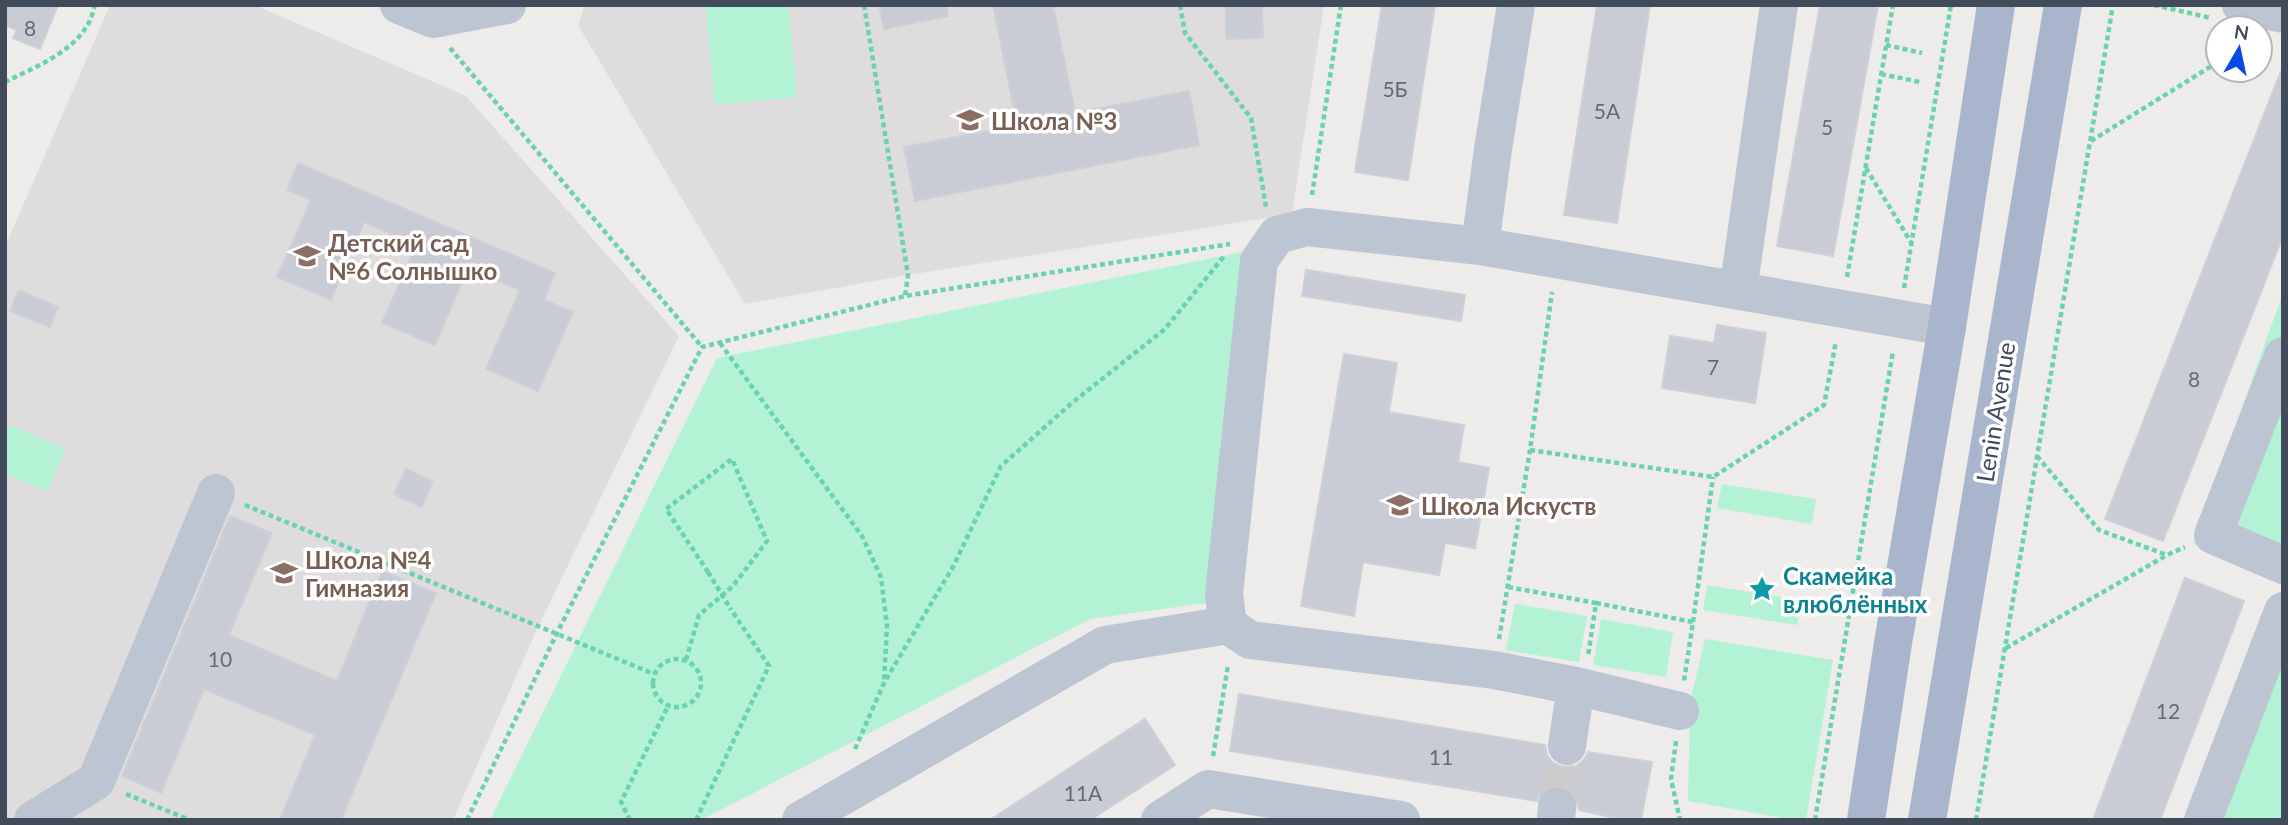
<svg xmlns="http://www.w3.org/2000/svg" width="2288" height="825" viewBox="0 0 2288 825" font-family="Lato,sans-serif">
<rect width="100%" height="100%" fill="#eeebeb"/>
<path fill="#dfdcdd" d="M 110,5 L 254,5 L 466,96 L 679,336 L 538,627 L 453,820 L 5,820 L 5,247 Z
M 585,5 L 1324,5 L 1292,214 L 908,275 L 745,304 L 578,25 Z"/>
<path fill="#b3f2d5" d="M 705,5 L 788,5 L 797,97 L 715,105 Z
M 1242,252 L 1206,603 L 1090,619 L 701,820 L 490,820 L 717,358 Z
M 2283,293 L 2283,585 L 2193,544 Z
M 5,423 L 66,449 L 47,492 L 5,474 Z
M 1722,484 L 1816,499 L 1812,524 L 1717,508 Z
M 1707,585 L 1801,600 L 1797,625 L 1703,610 Z
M 1515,604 L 1587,616 L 1579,662 L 1506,650 Z
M 1601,619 L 1673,632 L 1666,677 L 1593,665 Z
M 1705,639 L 1833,660 L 1806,820 L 1795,820 L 1688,801 L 1690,702 Z
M 2283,646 L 2283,820 L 2216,820 Z"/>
<path fill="#c9ccd4" stroke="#ced0d8" stroke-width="2" d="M 5,5 L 58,5 L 40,49 L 13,38 L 17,30 L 5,25 Z
M 879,5 L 947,5 L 948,16 L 884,29 Z
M 993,5 L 1053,5 L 1075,113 L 1189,91 L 1199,145 L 915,201 L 904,147 L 1017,125 Z
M 1226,5 L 1262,5 L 1263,38 L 1226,39 Z
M 1382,5 L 1435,5 L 1408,180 L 1355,172 Z
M 1597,5 L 1650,5 L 1617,223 L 1564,215 Z
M 1820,5 L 1878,5 L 1833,256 L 1777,246 Z
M 2281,71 L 2283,236 L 2163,541 L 2105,519 Z
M 298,163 L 555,273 L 544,300 L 573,312 L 538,391 L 486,369 L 520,290 L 468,267 L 435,345 L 382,323 L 416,245 L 364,222 L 331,300 L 277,277 L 311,200 L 287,190 Z
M 1306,270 L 1465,295 L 1461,321 L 1302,296 Z
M 19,290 L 58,307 L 50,327 L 10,311 Z
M 1717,325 L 1766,333 L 1755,403 L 1662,388 L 1670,336 L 1714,343 Z
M 1344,354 L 1397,363 L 1389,412 L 1464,425 L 1458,462 L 1489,468 L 1475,548 L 1445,543 L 1439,575 L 1363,562 L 1354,616 L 1301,606 Z
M 406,469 L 433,482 L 421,507 L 394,494 Z
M 230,516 L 272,533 L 229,635 L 337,681 L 382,571 L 436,593 L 341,820 L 280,820 L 315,735 L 204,689 L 161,793 L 122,776 Z
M 2185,578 L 2244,601 L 2160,820 L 2093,820 Z
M 1239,694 L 1545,745 L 1547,755 L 1553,763 L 1563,767 L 1576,766 L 1584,760 L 1588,752 L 1652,762 L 1641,820 L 1624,820 L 1579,810 L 1576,797 L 1569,789 L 1559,785 L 1547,788 L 1539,794 L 1537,801 L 1230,751 Z
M 1145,719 L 1175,765 L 1090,820 L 990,820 Z"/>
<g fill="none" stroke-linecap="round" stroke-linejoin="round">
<path stroke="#cccbce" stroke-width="38" stroke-dasharray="38 19" stroke-linecap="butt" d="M 1557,807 L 1567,746"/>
<path stroke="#69d2ae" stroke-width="4.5" stroke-dasharray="5 3.5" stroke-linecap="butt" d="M 864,5 L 908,275 L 905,296
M 1180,5 L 1185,33 L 1251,118 L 1266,207
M 2154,5 L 2211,18
M 1886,45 L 1922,53
M 450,48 L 702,347
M 1881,74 L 1920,82
M 5,82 C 33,68 70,54 87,26 C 91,20 93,12 95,5
M 2091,141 L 2218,62
M 1866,168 L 1912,244
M 1312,195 L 1341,5
M 1847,277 L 1893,5
M 1904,288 L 1951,5
M 720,343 L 862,536 L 881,577 L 887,626 L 884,682
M 1530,450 L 1713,477 L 1824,405 L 1836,341
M 2037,456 L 2099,530 L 2167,555
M 245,505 L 654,674
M 1508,587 L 1596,603 L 1588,656
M 1596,603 L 1693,622 L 1684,681
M 1693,622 L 1713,477
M 1499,639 L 1530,450 L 1552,292
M 2006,648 L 2167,555 L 2185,547
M653 683a24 24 0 1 1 48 0a24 24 0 1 1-48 0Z
M 686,660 L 699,615 L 733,586 L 767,541 L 732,459 L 666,509 L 708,572
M 1676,741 L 1671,779 L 1680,820
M 855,749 L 884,683 L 954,565 L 1001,466 L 1073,402 L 1165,329 L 1225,255
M 1213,756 L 1228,665
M 126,794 L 190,820
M 467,820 L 557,633 L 702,347 L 905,296 L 1230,244
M 630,820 L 621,802 L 668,706
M 696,820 L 769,666 L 730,608
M 1815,820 L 1893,351
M 1976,820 L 2113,5"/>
<path stroke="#bdc5d2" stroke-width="38" d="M 399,5 L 433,19 L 507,5
M 2241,5 L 2283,14
M 1480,246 L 1493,149 L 1516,5
M 1738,291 L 1779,5
M 2283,356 L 2213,535 L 2283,565
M 1680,711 L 1576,686 L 1494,670 L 1250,640 L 1228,625 L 1224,594 L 1259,261 L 1277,235 L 1307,227 L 1480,246 L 1947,327
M 1567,746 L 1576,686
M 33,820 L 96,781 L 216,493
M 801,820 L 1105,645 L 1228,625
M 1160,820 L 1208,789 L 1401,820
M 1556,820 L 1557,807
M 2203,820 L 2283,611"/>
<path stroke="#a8b5cd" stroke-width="38" d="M 1866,820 L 1893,643 L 1947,327 L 1996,5
M 1927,820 L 2063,5"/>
<path stroke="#69d2ae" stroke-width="4.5" stroke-dasharray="5 3.5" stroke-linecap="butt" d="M 708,572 L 730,608"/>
</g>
<defs>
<g id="school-bare" transform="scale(2.1)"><path d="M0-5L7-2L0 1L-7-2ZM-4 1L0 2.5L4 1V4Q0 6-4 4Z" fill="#8d6e63" stroke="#fff" stroke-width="2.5" paint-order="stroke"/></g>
<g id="sight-bare" transform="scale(2.1)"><path d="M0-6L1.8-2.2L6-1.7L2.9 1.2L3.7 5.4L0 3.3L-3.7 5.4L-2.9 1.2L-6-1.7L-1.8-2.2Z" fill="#0f9aa8" stroke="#fff" stroke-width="2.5" paint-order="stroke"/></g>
</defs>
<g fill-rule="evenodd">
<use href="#school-bare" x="970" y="120"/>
<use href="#school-bare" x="307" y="256"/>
<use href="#school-bare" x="1400" y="505"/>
<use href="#school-bare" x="284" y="573"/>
<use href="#sight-bare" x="1762" y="589"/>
</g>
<g text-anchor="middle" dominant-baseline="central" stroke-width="7" stroke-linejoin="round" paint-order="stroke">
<g font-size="21" fill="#646b78">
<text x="30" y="27">8</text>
<text x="1395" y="88">5Б</text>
<text x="1607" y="110">5А</text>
<text x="1827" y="126">5</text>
<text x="1713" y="366">7</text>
<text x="2194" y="378">8</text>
<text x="220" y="658">10</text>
<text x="2168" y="710">12</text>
<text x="1441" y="756">11</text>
<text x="1083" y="792">11А</text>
</g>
<g font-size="24" font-weight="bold" fill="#785e54" stroke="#fff" text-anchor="start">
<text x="991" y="120">Школа №3</text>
<text x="328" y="242">Детский сад<tspan x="328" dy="28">№6 Солнышко</tspan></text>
<text x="1421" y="505">Школа Искуств</text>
<text x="305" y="559">Школа №4<tspan x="305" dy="28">Гимназия</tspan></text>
</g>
<g font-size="24" fill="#424b5a" stroke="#fff">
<text transform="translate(1995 412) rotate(-81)">Lenin Avenue</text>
</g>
<g font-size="24" font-weight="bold" fill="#0d838f" stroke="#fff" text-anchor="start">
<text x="1783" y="575">Скамейка<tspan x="1783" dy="28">влюблённых</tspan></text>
</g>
</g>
<rect width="2288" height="825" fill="none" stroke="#424b5a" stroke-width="14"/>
<g transform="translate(2239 49) rotate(9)"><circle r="33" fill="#ffffff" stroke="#b3b7bd" stroke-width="2"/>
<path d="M0-5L12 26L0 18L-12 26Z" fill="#0a49e9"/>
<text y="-10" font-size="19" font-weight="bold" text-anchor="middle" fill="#424b5a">N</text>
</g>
</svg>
